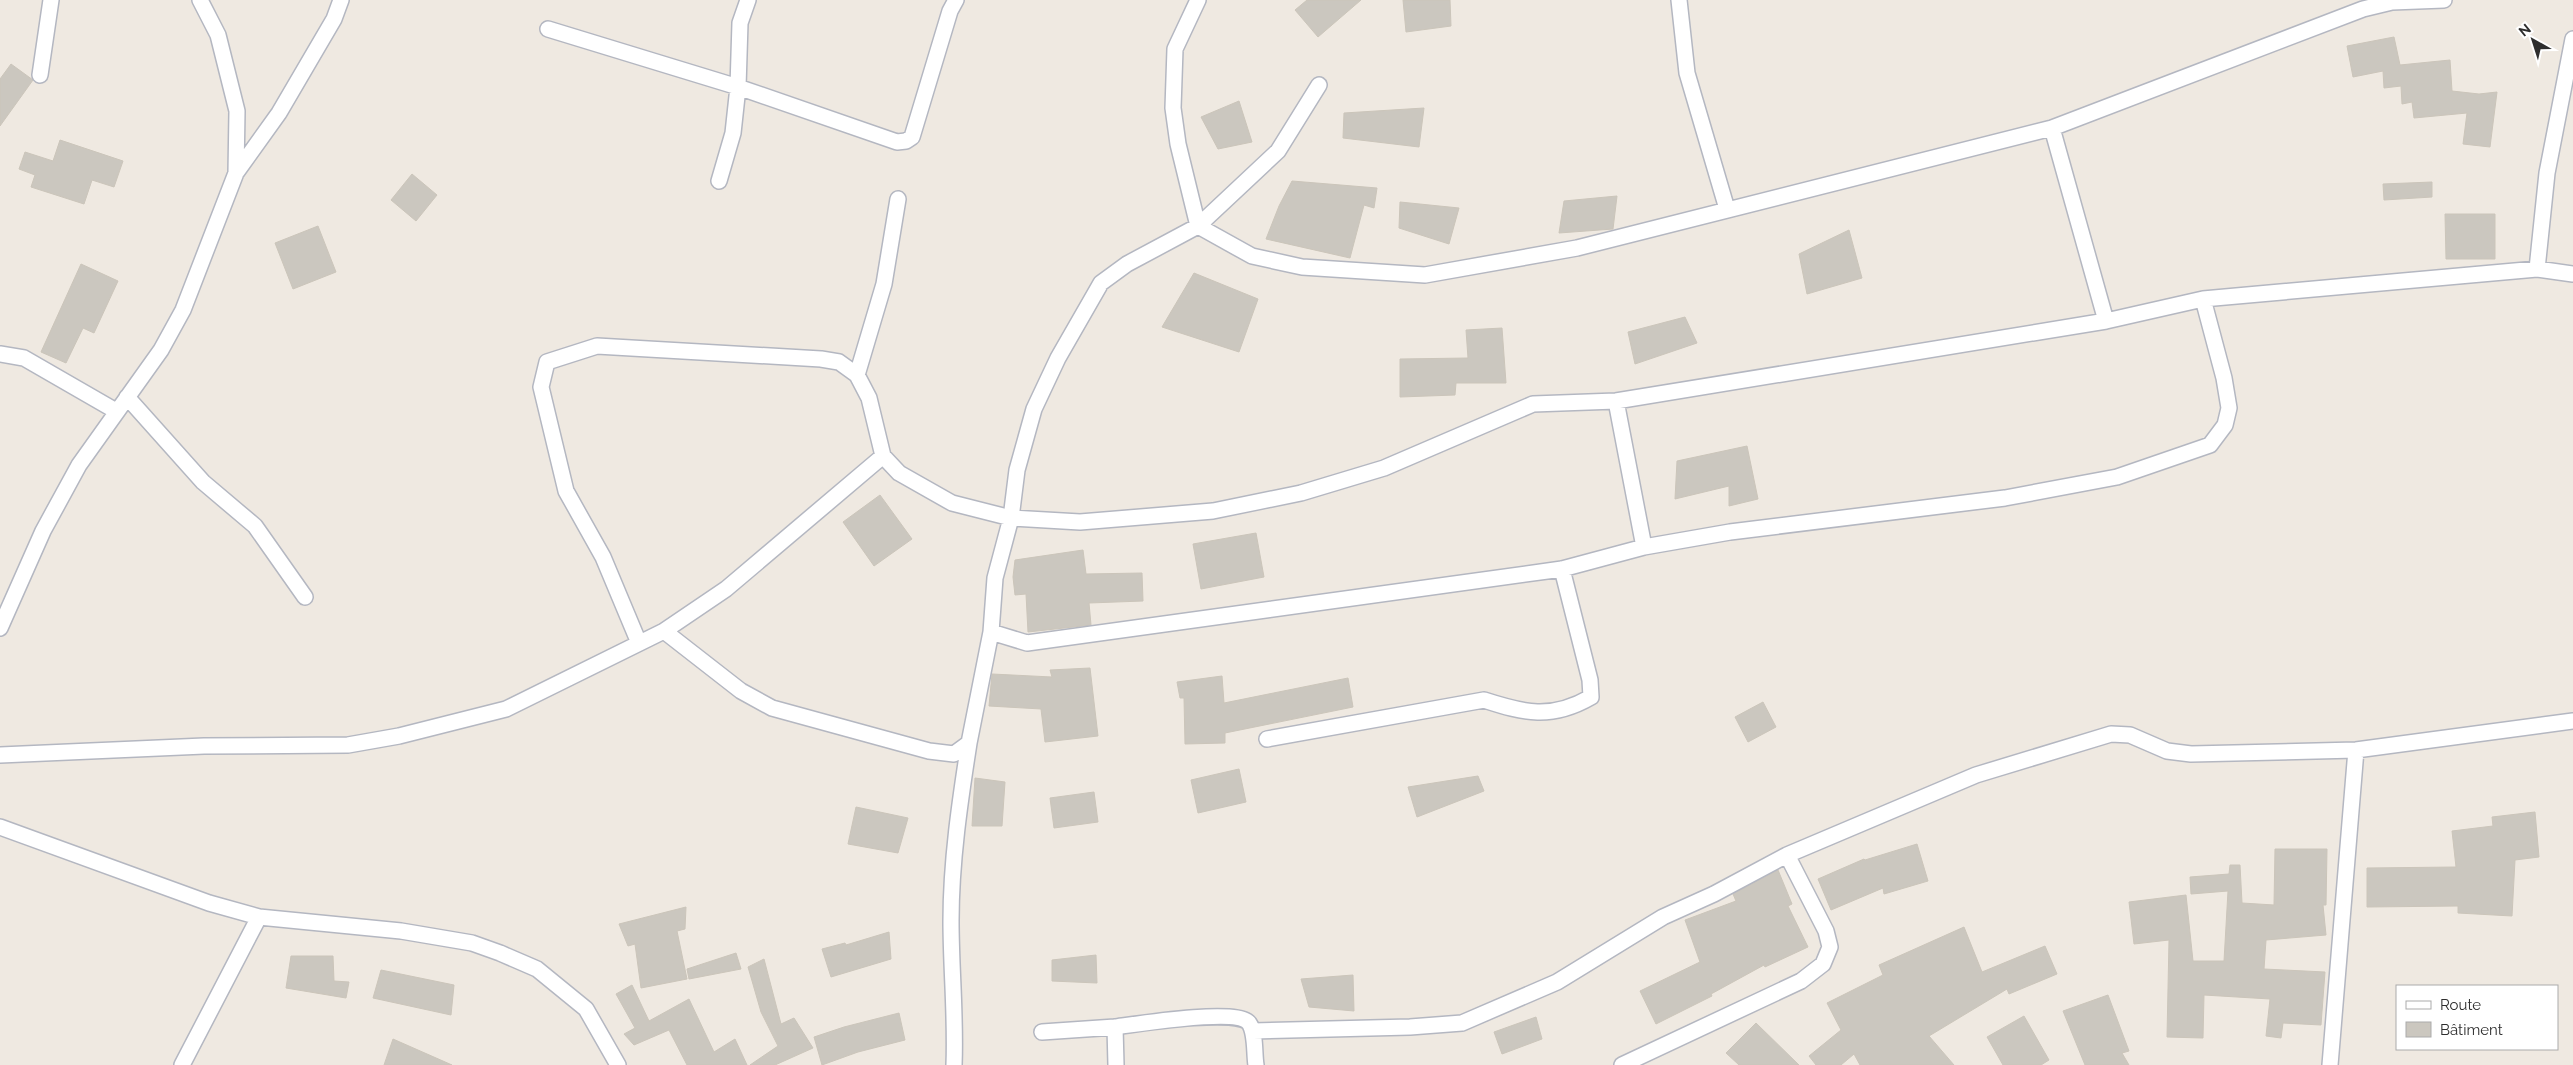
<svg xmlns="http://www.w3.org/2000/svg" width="2573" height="1065" viewBox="0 0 2573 1065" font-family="Raleway,sans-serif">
<rect width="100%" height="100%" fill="#efe9e1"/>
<path fill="#cbc7bf" stroke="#cbc5ba" d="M 1307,0 L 1361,0 L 1318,37 L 1295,10 Z
M 1403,0 L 1450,0 L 1451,26 L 1406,32 Z
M 2394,37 L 2400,65 L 2450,60 L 2452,91 L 2479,94 L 2497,92 L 2490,147 L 2463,144 L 2467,113 L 2414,118 L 2412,102 L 2402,104 L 2401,86 L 2384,88 L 2383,71 L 2353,77 L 2347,46 Z
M 11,64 L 33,80 L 0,126 L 0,79 Z
M 1239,101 L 1252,142 L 1218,149 L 1201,117 Z
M 1424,108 L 1419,147 L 1343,138 L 1344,113 Z
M 60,140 L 123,161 L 114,187 L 92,180 L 84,204 L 31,187 L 35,175 L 19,169 L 25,152 L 53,161 Z
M 412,174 L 437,195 L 416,221 L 391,200 Z
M 1292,181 L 1377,188 L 1374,208 L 1364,205 L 1350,258 L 1266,239 L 1279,206 Z
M 2432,182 L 2432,197 L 2384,200 L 2383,184 Z
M 1617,196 L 1613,229 L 1559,233 L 1564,201 Z
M 1400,202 L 1459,208 L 1449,244 L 1399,228 Z
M 2445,214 L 2495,214 L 2495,259 L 2446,259 Z
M 318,226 L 336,272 L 293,289 L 275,243 Z
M 1849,230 L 1862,278 L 1807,294 L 1799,254 Z
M 81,264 L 118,281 L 94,333 L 83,328 L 66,363 L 41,352 Z
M 1194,273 L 1258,299 L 1239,352 L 1162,327 Z
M 1685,317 L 1697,343 L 1635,364 L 1628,332 Z
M 1502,328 L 1506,383 L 1456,383 L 1455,395 L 1400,397 L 1400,359 L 1468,358 L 1466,330 Z
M 1747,446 L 1758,499 L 1729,506 L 1729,486 L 1675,499 L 1677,461 Z
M 880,495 L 912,539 L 874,566 L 843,522 Z
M 1256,533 L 1264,577 L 1201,589 L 1193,544 Z
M 1083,550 L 1086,574 L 1142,573 L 1143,601 L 1089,603 L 1091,625 L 1028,632 L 1026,594 L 1015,595 L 1013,577 L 1015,560 Z
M 1090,668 L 1098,736 L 1045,742 L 1041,709 L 989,706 L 992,674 L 1052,677 L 1050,670 Z
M 1222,676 L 1224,703 L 1348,678 L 1353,707 L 1225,733 L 1225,743 L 1185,744 L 1184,698 L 1180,698 L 1177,682 Z
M 1763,702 L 1776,727 L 1748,742 L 1735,717 Z
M 1239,769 L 1246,802 L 1198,813 L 1191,780 Z
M 1478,776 L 1484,791 L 1417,817 L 1408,787 Z
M 975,778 L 1005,782 L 1002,826 L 972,826 Z
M 1094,792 L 1098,822 L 1054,828 L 1050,798 Z
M 856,807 L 908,818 L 898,853 L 848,844 Z
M 2535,812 L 2539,857 L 2515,860 L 2512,916 L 2458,913 L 2458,906 L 2367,907 L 2367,868 L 2456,867 L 2452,831 L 2493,826 L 2492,817 Z
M 1917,844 L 1928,881 L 1884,894 L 1883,888 L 1831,910 L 1818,879 L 1864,859 L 1865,860 Z
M 2275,849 L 2327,849 L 2326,905 L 2323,905 L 2326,935 L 2266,940 L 2264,969 L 2325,972 L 2321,1025 L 2283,1023 L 2281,1038 L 2266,1036 L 2270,999 L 2204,995 L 2203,1038 L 2167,1037 L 2169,940 L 2134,944 L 2129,902 L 2186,895 L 2193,961 L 2224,961 L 2228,891 L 2191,894 L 2190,877 L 2229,874 L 2230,865 L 2240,865 L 2242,903 L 2274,905 Z
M 1778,870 L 1792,904 L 1788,906 L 1808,947 L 1765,967 L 1764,965 L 1711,994 L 1712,996 L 1656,1024 L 1640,991 L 1700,962 L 1685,920 L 1736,901 L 1733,894 Z
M 686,907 L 685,929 L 677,931 L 687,979 L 641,988 L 635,944 L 628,946 L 619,924 Z
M 1964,927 L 1982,972 L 2045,946 L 2057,974 L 2009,994 L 2007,989 L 1929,1036 L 1954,1065 L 1860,1065 L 1854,1054 L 1841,1065 L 1816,1065 L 1809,1056 L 1841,1030 L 1827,1003 L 1883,975 L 1879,965 Z
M 889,932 L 891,959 L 831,977 L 822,949 L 845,943 L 846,945 Z
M 736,953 L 741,969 L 689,979 L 687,969 Z
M 1096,955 L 1097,983 L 1052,981 L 1052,960 Z
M 291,956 L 333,956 L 334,981 L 349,982 L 346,998 L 286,988 Z
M 764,959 L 781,1024 L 794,1018 L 813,1048 L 775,1065 L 750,1065 L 778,1046 L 761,1012 L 748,967 Z
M 381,970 L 454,985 L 451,1015 L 373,998 Z
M 1353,975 L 1354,1011 L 1309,1007 L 1301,979 Z
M 632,985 L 649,1021 L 689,999 L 714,1052 L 735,1039 L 747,1065 L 687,1065 L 669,1030 L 634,1045 L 624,1034 L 635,1028 L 616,994 Z
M 2108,995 L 2129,1051 L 2122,1053 L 2129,1065 L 2085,1065 L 2063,1011 Z
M 899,1013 L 905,1040 L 858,1052 L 822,1065 L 814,1037 L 844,1027 Z
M 2024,1016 L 2049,1060 L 2041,1065 L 2003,1065 L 1987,1037 Z
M 1536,1017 L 1542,1039 L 1502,1054 L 1494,1032 Z
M 1756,1023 L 1799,1065 L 1739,1065 L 1726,1053 Z
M 393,1039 L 452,1065 L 384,1065 Z"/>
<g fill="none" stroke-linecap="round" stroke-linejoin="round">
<g stroke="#b4b7c1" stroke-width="18">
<path id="street" d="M 200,0 L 218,35 L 237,111 L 236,173
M 1198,0 L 1175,49 L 1173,108 L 1178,144 L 1198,226 L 1252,256 L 1302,267 L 1425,275 L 1577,248 L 2052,128 L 2363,9 L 2392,2 L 2444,0
M 1679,0 L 1687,73 L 1727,209
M 548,29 L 738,87 L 897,142 L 906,141 L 912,137 L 950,11 L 956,0
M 40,75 L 51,0
M 1319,85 L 1278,151 L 1198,226 L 1127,264 L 1101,283 L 1058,358 L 1034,409 L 1017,470 L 1011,518 L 995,578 L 991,632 L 1027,643 L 1562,569 L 1644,547 L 1730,532 L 2005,498 L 2117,477 L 2210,445 L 2225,425 L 2229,408 L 2224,378 L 2203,299
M 2052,128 L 2106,321
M 719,181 L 733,133 L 738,87 L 740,23 L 748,0
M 2537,269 L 2547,173 L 2573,39
M 0,354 L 24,358 L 116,411
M 857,375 L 884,284 L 898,199
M 127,397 L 203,482 L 255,526 L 305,597
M 1616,401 L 1644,547
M 0,628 L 43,531 L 79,465 L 161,350 L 183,310 L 236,173 L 279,113 L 334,19 L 341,0
M 664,631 L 741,691 L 772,708 L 929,751 L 954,754 L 969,743 L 991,632
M 639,643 L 603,557 L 566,491 L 541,387 L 547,362 L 597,346 L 821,359 L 839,362 L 857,375 L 869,398 L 883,456 L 899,473 L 952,503 L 1011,518 L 1080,522 L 1213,511 L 1301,493 L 1384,468 L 1533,404 L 1616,401 L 2106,321 L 2203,299 L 2537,269 L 2573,274
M 1267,739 L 1484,700 C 1524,713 1551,720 1591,697 L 1590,680 L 1562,569
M 0,755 L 204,746 L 348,745 L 399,736 L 506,709 L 664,631 L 726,589 L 883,456
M 0,827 L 209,903 L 259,917 L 401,931 L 472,943 L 500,953 L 537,969 L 586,1009 L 618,1065
M 1115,1027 C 1137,1024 1237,1008 1249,1023 C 1256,1033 1254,1053 1256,1065
M 1253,1031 L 1410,1027 L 1462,1023 L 1557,982 L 1663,917 L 1714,894 L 1787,855 L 1976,775 L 2111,734 L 2130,735 L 2167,751 L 2191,754 L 2356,750 L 2573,721
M 1042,1032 L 1115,1027 L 1116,1065
M 182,1065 L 259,917
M 954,1065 C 956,1017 951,969 951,921 C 951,861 960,801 969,743
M 1622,1065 L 1801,981 L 1823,964 L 1830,947 L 1826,931 L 1787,855
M 2330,1065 L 2356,750"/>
</g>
<use href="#street" stroke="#fff" stroke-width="15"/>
</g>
<rect x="2396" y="985" width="162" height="65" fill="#ffffff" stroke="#ababab"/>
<rect x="2406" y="1001" width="25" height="8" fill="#ffffff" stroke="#ababab"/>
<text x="2440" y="1010" font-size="15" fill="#2e2e2e">Route</text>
<rect x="2406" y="1022" width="25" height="15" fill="#cbc7bf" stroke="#ababab"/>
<text x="2440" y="1035" font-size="15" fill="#2e2e2e">Bâtiment</text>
<g transform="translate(2533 40) rotate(321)" stroke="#ffffff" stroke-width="4" paint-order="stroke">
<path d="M0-4L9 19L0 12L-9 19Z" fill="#2e2e2e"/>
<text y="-8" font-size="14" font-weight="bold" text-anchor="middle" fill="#2e2e2e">N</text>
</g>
</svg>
